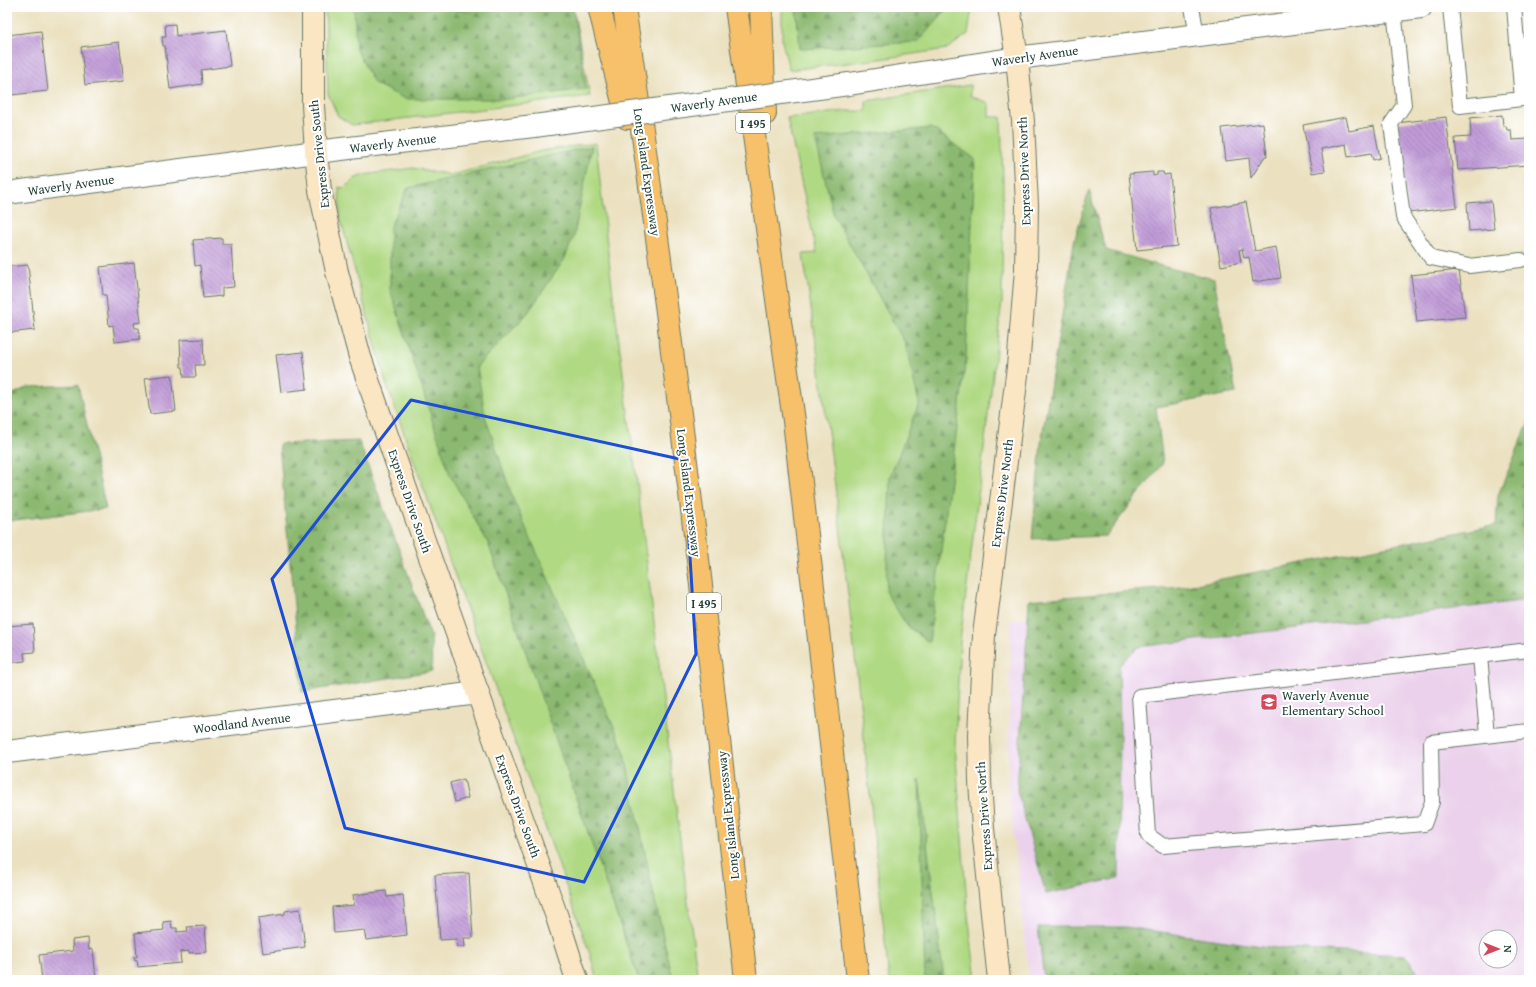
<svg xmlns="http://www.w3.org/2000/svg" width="1536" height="987" viewBox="0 0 1536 987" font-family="'Gentium Book Plus',serif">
<defs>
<pattern id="forest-firs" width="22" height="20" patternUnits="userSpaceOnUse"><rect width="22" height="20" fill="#8cb971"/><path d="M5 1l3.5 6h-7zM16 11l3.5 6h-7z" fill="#72985e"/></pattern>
<pattern id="building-back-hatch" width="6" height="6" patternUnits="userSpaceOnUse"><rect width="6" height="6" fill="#c19bd8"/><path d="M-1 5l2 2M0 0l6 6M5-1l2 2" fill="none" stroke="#9c80b0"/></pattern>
</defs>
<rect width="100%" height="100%" fill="#fff"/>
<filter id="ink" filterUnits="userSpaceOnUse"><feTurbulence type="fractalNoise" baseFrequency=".025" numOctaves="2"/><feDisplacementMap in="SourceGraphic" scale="8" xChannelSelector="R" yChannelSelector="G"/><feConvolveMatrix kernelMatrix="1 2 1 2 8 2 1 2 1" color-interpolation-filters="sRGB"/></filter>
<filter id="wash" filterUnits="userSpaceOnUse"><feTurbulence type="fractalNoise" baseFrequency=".012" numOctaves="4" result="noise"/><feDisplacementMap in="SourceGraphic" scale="16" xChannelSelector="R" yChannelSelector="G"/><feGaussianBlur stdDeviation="0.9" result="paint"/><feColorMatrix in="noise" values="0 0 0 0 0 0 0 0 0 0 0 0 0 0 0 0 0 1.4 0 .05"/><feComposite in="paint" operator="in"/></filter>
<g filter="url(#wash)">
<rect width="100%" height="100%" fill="#ebe1c0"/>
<path fill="#ebd1eb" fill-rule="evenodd" d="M 1525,19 L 1529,19 L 1529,53 Z
M 1529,566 L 1529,980 L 1029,980 L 1008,784 L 1011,620 ZM 1486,937 L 1510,937 L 1510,961 L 1486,961 Z"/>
<path fill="#b0d983" stroke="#688b5c" d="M 325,7 L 573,7 L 590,96 L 352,125 L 338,116 L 328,94 Z
M 782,7 L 972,7 L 968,34 L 947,49 L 880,59 L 789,70 L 782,41 Z
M 970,85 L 970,96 L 989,103 L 989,117 L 1001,117 L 1003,179 L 1002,302 L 960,642 L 955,745 L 967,905 L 976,980 L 889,980 C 864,738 840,495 803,254 L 817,253 L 787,118 L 846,111 L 866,111 L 866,101 Z
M 596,143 C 609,273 627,401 643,530 C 661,680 678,830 698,980 L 597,980 L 590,954 L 541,815 L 386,383 L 340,217 L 339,187 L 345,188 L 354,179 L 364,175 L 413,168 L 452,175 L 541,151 Z"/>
<path fill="url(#forest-firs)" stroke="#567b52" d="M 354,7 L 435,7 L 472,12 L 476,7 L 573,7 L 586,89 L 506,99 L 405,99 L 374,83 L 356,49 Z
M 796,7 L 948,7 L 918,42 L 800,49 Z
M 932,128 L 975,159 L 966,359 L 929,642 L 908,627 L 886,593 L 890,477 L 919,403 L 905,343 L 834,216 L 815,138 Z
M 592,146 L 574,236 L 564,260 L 527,314 L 477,366 L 485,416 L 513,499 L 624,750 L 651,882 L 673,980 L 639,980 L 488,543 L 450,475 L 390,289 L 390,227 L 408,188 Z
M 1089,190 L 1106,250 L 1169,268 L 1214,279 L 1236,393 L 1156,407 L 1163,463 L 1106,536 L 1032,539 L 1041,443 L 1074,242 Z
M 78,385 L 106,509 L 7,521 L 7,397 L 28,387 Z
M 1529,422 L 1529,600 L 1138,647 L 1119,666 L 1120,731 L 1119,878 L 1046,894 L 1017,790 L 1029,600 L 1181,587 L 1496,525 L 1498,495 Z
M 359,441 L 431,637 L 432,671 L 302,692 L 279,444 Z
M 919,779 L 944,980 L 925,980 Z
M 1038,927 L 1125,927 L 1284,949 L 1405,955 L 1423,980 L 1044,980 Z"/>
<g id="blocks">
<path fill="url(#building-back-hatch)" d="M 175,24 L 176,36 L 226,30 L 230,66 L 201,70 L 202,84 L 170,89 L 165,46 L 163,46 L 162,37 L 166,37 L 165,25 Z
M 41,31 L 48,91 L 11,95 L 7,56 L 7,35 Z
M 119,42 L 124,81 L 85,85 L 81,47 Z
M 1502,115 L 1503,126 L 1506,126 L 1507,130 L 1511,130 L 1512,140 L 1529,139 L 1529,165 L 1458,170 L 1455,138 L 1471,137 L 1470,118 Z
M 1346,117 L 1349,131 L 1374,126 L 1380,158 L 1373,160 L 1371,153 L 1348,157 L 1346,144 L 1321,149 L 1325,171 L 1312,173 L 1303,125 Z
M 1446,117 L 1457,207 L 1408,213 L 1397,123 Z
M 1263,123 L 1267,156 L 1265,156 L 1251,178 L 1249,158 L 1226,161 L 1222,128 Z
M 1153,172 L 1153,176 L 1157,175 L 1157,172 L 1163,172 L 1164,175 L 1170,174 L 1177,246 L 1137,250 L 1129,174 Z
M 1491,201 L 1494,229 L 1469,231 L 1467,203 Z
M 1246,202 L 1255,251 L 1276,247 L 1281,278 L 1253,282 L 1249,257 L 1244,258 L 1242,249 L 1239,250 L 1241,262 L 1221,266 L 1211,208 Z
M 222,238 L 222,244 L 231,244 L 234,287 L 222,288 L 222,296 L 203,298 L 200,265 L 195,266 L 193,240 Z
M 134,263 L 141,322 L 134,323 L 135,328 L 139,328 L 140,339 L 115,342 L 113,325 L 109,326 L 106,295 L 103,295 L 100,267 Z
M 28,265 L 35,330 L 7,333 L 7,267 Z
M 1459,270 L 1465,317 L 1417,322 L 1411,275 Z
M 203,339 L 204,365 L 195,365 L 196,377 L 184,377 L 183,367 L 181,367 L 180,340 Z
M 303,352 L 307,389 L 281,392 L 276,355 Z
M 172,375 L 176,411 L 150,414 L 145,378 Z
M 33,624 L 35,652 L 24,653 L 25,661 L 7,663 L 7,626 Z
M 464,779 L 468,798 L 455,802 L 450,783 Z
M 469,873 L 473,938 L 464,938 L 465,947 L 457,947 L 456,939 L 440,940 L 435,875 Z
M 386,891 L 387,897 L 403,895 L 407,935 L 366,940 L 364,930 L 334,933 L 332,907 L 354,905 L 353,895 Z
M 300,909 L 305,947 L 263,953 L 258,918 L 285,914 L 285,911 Z
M 171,921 L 172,928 L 177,928 L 177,932 L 188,931 L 187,927 L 205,926 L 207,952 L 189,953 L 189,951 L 180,952 L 181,963 L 138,967 L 137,960 L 135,961 L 134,957 L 137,957 L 135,933 L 164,930 L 163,922 Z
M 88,938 L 89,950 L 93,949 L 96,980 L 42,980 L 39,955 L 73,951 L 72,940 Z"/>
</g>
</g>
<g filter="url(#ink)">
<use href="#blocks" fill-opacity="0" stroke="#667665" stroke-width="1"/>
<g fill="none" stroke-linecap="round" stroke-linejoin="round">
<g stroke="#667665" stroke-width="16">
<path id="service" d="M 1192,7 L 1197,35
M 1450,7 L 1460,106 L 1522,99 L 1514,7
M 1394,10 L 1404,105 L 1391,124 L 1403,217 L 1431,258 L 1469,266 L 1521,260
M 1529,650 L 1139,696 L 1148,835 L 1163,846 L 1424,824 L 1432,802 L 1431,742 L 1529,731
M 1480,656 L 1487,735"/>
</g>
<g stroke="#667665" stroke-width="24">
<path id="minor" d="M 7,752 L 478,693"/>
</g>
<g stroke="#667665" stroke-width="24">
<path id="tertiary" d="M 849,84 L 1017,58 L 1421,7
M 7,193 L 316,152 L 534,126"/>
</g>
<g stroke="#667665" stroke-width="24">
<path id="secondary" d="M 313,7 L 313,105 L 316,152 L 320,190 L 337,272 L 360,357 L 390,444 L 557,917 L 577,980
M 999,980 L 983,828 L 980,781 L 979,735 L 984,635 L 1018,367 L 1026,270 L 1027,205 L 1023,121 L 1017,58 L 1009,7"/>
</g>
<g stroke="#667665" stroke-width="24">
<path id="motorway" d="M 599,7 L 627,118
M 624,7 C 673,330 710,655 746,980
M 736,7 L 794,421 L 858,980
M 761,7 L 765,114"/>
</g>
<use href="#service" stroke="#fff" stroke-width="14"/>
<use href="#minor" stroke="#fff" stroke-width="22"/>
<use href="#tertiary" stroke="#fff" stroke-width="22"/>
<use href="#secondary" stroke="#fbe6c4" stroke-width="22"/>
<use href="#motorway" stroke="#f6c16b" stroke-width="22"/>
<g stroke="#667665" stroke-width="24" stroke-linecap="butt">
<path id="tertiary-bridge" d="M 534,126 L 849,84"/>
</g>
<use href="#tertiary-bridge" stroke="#fff" stroke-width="22"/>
</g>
</g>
<path fill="none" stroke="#1d4ed8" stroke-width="3" stroke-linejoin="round" d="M 411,400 L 684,460 L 696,654 L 584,882 L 345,828 L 272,579 Z"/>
<defs>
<g id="school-square" transform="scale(0.9)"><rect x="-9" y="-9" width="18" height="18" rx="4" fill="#d1495b" stroke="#fff"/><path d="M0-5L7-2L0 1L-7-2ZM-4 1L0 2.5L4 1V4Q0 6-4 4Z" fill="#fff"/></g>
</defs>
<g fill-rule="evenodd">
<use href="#school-square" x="1269" y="702"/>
</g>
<g text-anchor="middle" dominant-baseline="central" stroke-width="4" stroke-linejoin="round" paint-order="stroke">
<g fill="#fff" stroke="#627771" stroke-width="1">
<rect x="736" y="113" width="34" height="20" rx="3"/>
<rect x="687" y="593" width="34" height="20" rx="3"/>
</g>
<g font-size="12" font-weight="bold" fill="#1f3d34">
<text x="753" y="123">I 495</text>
<text x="704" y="603">I 495</text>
</g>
<g font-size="13" fill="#1f3d34" stroke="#fff">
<text transform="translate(1035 56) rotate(-8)">Waverly Avenue</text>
<text transform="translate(714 102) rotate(-8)">Waverly Avenue</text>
<text transform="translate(393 143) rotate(-7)">Waverly Avenue</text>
<text transform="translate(319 154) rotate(-96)">Express Drive South</text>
<text transform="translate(1024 171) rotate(-92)">Express Drive North</text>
<text transform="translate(647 172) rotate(82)">Long Island Expressway</text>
<text transform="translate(71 185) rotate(-8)">Waverly Avenue</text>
<text transform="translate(689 493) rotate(83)">Long Island Expressway</text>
<text transform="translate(1002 493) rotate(-83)">Express Drive North</text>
<text transform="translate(410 501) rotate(71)">Express Drive South</text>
<text transform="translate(242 723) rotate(-7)">Woodland Avenue</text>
<text transform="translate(518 806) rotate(70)">Express Drive South</text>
<text transform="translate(728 815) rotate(-96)">Long Island Expressway</text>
<text transform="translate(984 816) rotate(-94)">Express Drive North</text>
</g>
<g font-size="13" fill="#1f3d34" stroke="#fff" text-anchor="start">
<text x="1282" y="695">Waverly Avenue<tspan x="1282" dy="15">Elementary School</tspan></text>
</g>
</g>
<rect width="1536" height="987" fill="none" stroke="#fff" stroke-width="24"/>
<g transform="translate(1498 949) rotate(90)"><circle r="19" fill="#ffffff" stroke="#a5b1ae"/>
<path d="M0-3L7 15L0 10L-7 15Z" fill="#d1495b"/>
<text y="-6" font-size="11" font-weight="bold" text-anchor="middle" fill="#1f3d34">N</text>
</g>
</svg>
